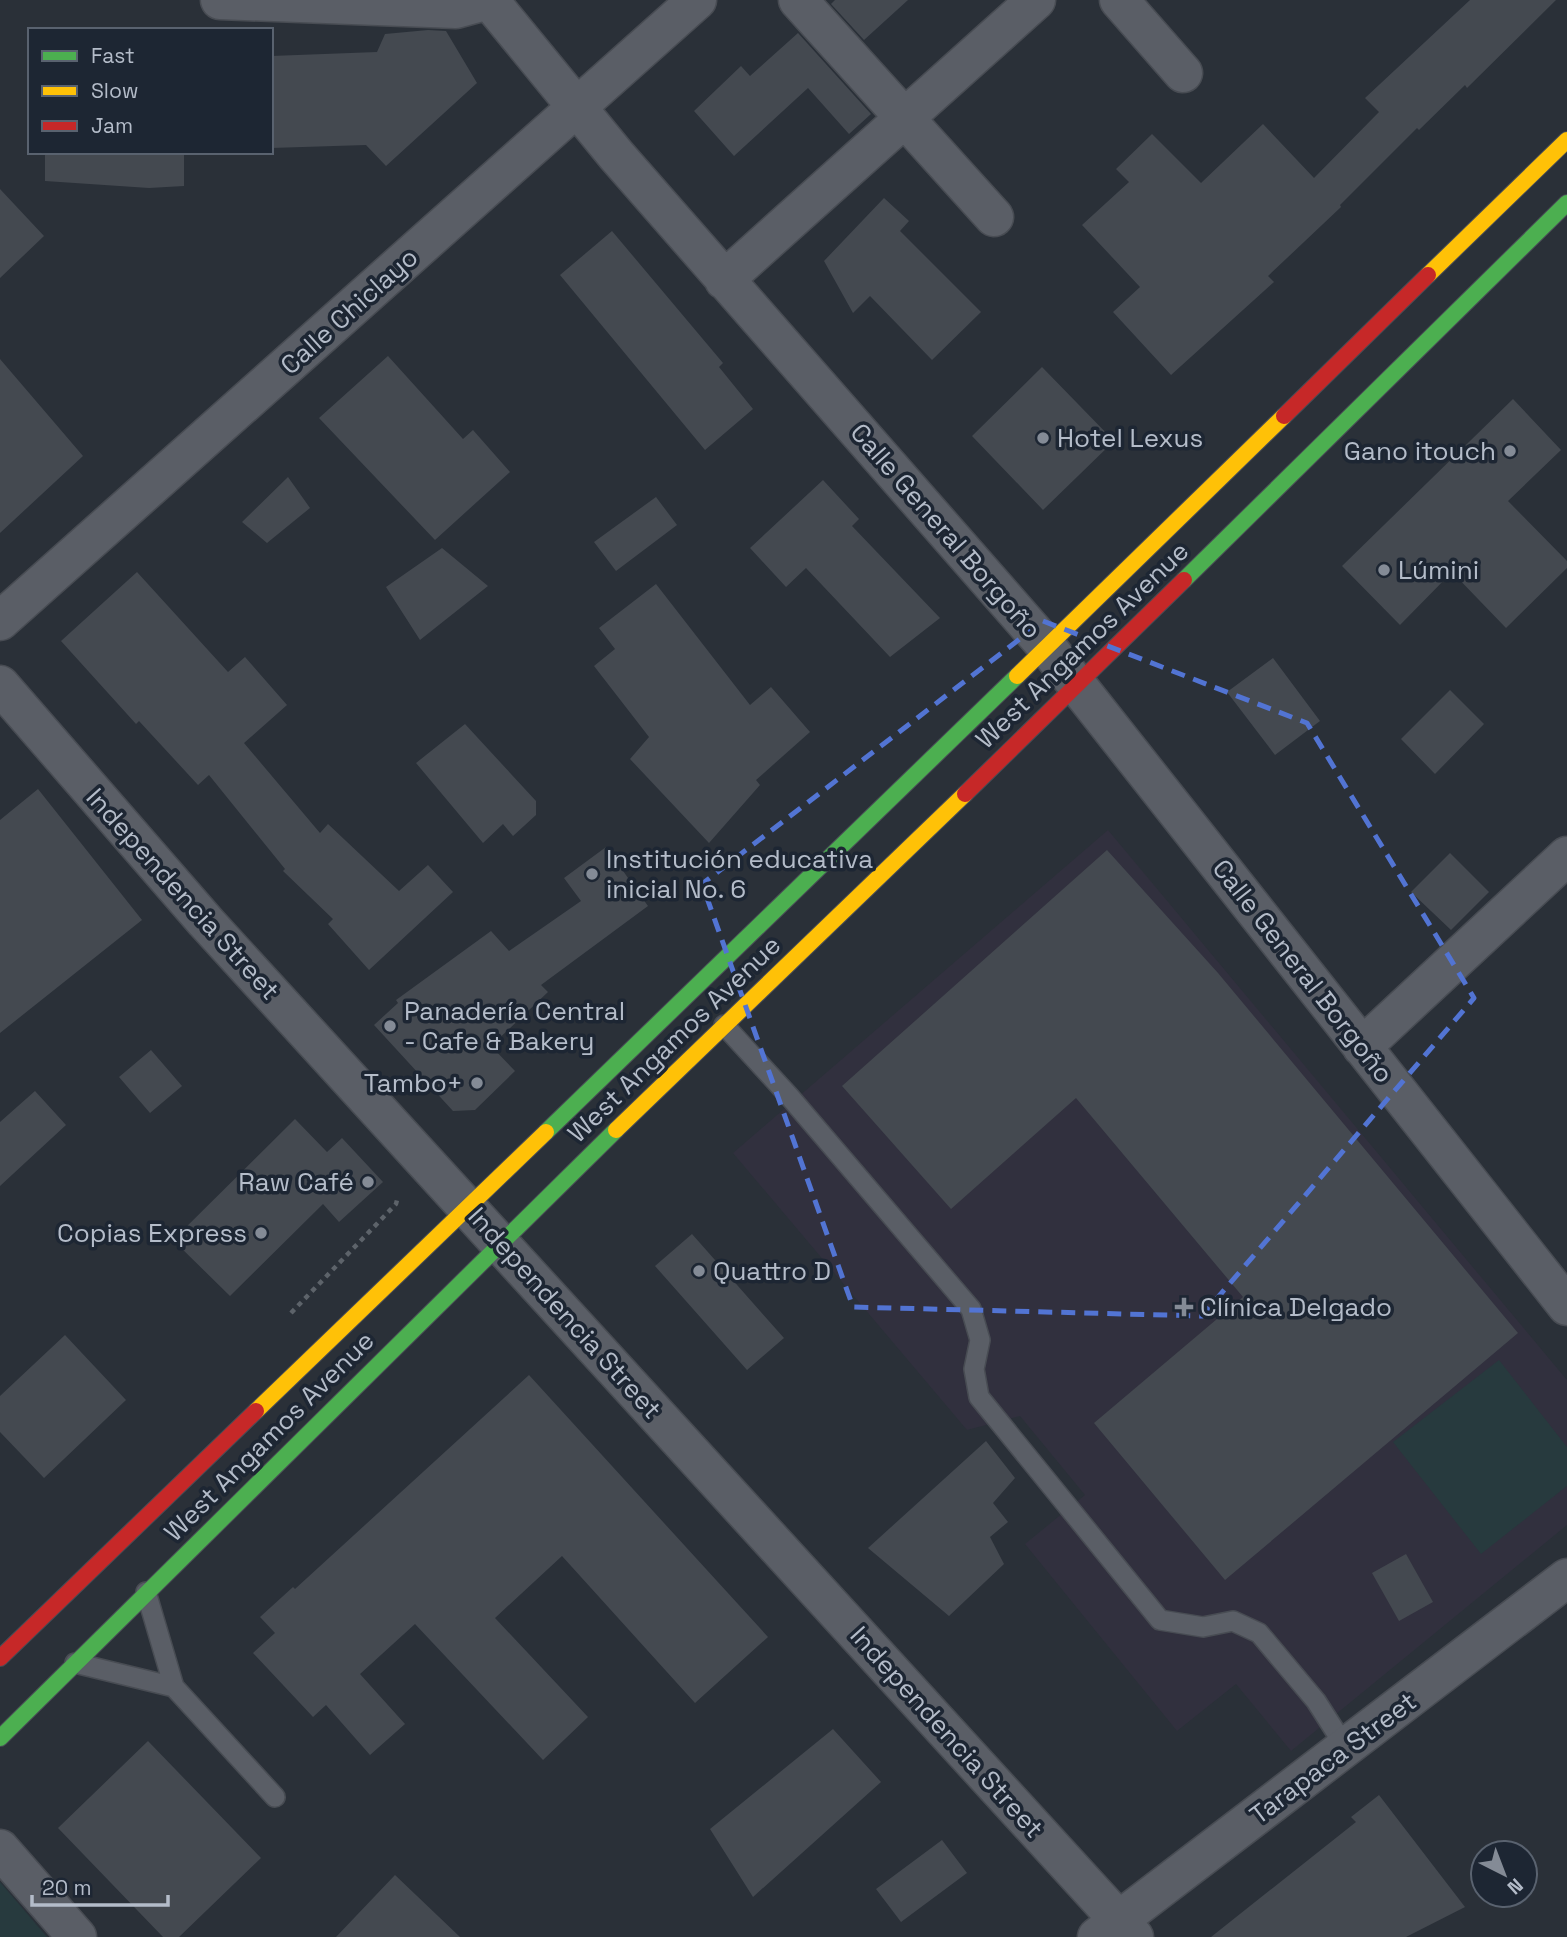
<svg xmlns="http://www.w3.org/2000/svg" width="1567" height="1937" viewBox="0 0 1567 1937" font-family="'Space Grotesk',sans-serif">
<rect width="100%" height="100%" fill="#2a3038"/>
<path fill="#31303e" d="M 1108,830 L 1567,1380 L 1567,1525 L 1291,1751 L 1236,1684 L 1177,1731 L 1025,1544 L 1085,1495 L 1020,1416 L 967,1430 L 733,1153 Z"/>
<path fill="#273a3e" d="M 1499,1360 L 1567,1447 L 1567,1486 L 1481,1554 L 1393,1442 Z
M 0,1882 L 47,1937 L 0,1937 Z"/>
<path fill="#444950" d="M 835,0 L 908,0 L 864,40 L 831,4 Z
M 1470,0 L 1556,0 L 1467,88 L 1465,85 L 1419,130 L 1417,128 L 1340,205 L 1341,207 L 1268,276 L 1274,282 L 1171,375 L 1113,312 L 1140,287 L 1082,225 L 1129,182 L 1116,169 L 1152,134 L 1201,183 L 1263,124 L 1314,178 L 1379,112 L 1365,98 Z
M 428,30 L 446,31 L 477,83 L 386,166 L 366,145 L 271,148 L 271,56 L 377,52 L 385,34 Z
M 798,33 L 871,114 L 849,134 L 808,88 L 734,156 L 694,111 L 741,66 L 750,76 Z
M 45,152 L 184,152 L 184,186 L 149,188 L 45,181 Z
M 0,189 L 44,236 L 0,278 Z
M 884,198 L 909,221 L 900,231 L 981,312 L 932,360 L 870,296 L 853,313 L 824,261 Z
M 612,231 L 723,363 L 719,367 L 753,409 L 705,450 L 560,275 Z
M 388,356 L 463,439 L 473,430 L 510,472 L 435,540 L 319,418 Z
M 0,359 L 83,456 L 0,533 Z
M 1042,367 L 1114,441 L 1043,510 L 972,436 Z
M 1513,399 L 1561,450 L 1508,501 L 1567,561 L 1567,568 L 1506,628 L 1452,572 L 1400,625 L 1342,566 Z
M 288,477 L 310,508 L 267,543 L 242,522 Z
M 823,480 L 859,519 L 852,526 L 940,618 L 890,657 L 806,568 L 786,587 L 750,548 Z
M 656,497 L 677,525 L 616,571 L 594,542 Z
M 442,548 L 488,586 L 420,640 L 386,587 Z
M 137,572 L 228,672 L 245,657 L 287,705 L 244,743 L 320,833 L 328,824 L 399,891 L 428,865 L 453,892 L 369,970 L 328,924 L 333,919 L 283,871 L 285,869 L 209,775 L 198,785 L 139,721 L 136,724 L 61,641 Z
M 656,584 L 750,705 L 771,687 L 810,732 L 756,780 L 760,785 L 709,843 L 630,759 L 649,737 L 594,666 L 615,649 L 599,628 Z
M 1273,658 L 1320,721 L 1275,755 L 1227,692 Z
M 1450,690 L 1484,724 L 1435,774 L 1401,739 Z
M 465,724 L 536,801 L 536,815 L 513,836 L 503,824 L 483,843 L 416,763 Z
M 38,789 L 142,920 L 0,1033 L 0,820 Z
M 606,847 L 648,906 L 541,985 L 548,992 L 491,1046 L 515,1071 L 475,1110 L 453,1111 L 374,1025 L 398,1003 L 396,1000 L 491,931 L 509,951 L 581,901 L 564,878 Z
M 1107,850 L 1218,973 L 1518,1333 L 1225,1580 L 1094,1423 L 1243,1297 L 1076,1098 L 951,1209 L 842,1086 Z
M 1450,853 L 1489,892 L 1451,930 L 1411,892 Z
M 151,1050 L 182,1086 L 150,1113 L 119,1077 Z
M 35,1091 L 66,1125 L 0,1186 L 0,1122 Z
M 295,1119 L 327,1152 L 342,1138 L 383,1182 L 339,1222 L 323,1204 L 230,1296 L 173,1240 Z
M 692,1234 L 784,1338 L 747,1370 L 655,1266 Z
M 65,1335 L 126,1400 L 44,1478 L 0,1432 L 0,1396 Z
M 529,1375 L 768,1637 L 695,1703 L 562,1556 L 495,1618 L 588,1717 L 543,1760 L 415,1624 L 360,1674 L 405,1724 L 370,1755 L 326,1705 L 313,1717 L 253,1653 L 275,1633 L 260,1617 L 293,1587 L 295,1589 Z
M 986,1441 L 1015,1478 L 993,1503 L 1008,1522 L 990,1537 L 1004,1564 L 949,1616 L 868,1548 Z
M 1406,1554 L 1433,1602 L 1399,1621 L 1372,1573 Z
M 833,1729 L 881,1782 L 753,1897 L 710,1829 Z
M 148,1741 L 261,1858 L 179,1937 L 163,1937 L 58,1828 Z
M 1379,1795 L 1465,1907 L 1406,1937 L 1211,1937 L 1356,1822 L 1351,1817 Z
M 942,1840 L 967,1873 L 901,1922 L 876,1889 Z
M 395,1875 L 460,1937 L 336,1937 Z"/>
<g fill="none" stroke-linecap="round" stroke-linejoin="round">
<g stroke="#484c53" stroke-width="22">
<path id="lane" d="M 724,1025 L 789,1096 L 971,1309 L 980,1340 L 974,1369 L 979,1397 L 1160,1620 L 1203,1627 L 1233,1621 L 1259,1633 L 1316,1701 L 1346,1748
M 146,1592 L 174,1687 L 275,1797
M 75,1663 L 174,1687"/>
</g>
<g stroke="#484c53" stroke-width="41">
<path id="street" d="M 220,0 L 456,9 L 489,0
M 489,0 L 616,155 L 1047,647 L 1567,1306
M 798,0 L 994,217
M 1119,0 L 1183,73
M 724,280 L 1036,0
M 0,621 L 697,0
M 0,685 L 205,921 L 1134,1937
M 1362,1047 L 1567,856
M 0,1849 L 77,1937
M 1097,1937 L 1567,1578"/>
</g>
<g stroke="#484c55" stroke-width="18">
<path id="fast" d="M 1184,580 L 1567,203
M 546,1132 L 1017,676
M 0,1738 L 616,1130"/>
</g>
<g stroke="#484c55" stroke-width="18">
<path id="slow" d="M 1428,275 L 1567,140
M 1017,676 L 1284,416
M 616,1130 L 965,794
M 256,1411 L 546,1132"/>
</g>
<g stroke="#484c55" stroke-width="18">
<path id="jam" d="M 1284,416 L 1428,275
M 965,794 L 1184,580
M 0,1658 L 256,1411"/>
</g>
<path stroke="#5d636a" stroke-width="4.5" stroke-dasharray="5 5" stroke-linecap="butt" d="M 291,1313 L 396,1204 L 398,1196"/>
<use href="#lane" stroke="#5a5e66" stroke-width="19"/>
<use href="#street" stroke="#5a5e66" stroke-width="38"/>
<use href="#fast" stroke="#4caf50" stroke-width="16"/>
<use href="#slow" stroke="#ffc107" stroke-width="16"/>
<use href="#jam" stroke="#c62828" stroke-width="16"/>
</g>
<path fill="none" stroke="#5274d3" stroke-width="5" stroke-dasharray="14 9" stroke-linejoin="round" d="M 1043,621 L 1307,723 L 1474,998 L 1202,1316 L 853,1307 L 702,884 Z"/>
<g fill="#848b96" stroke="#1d2633" stroke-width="2.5">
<circle cx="1043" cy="438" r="7"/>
<circle cx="1510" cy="451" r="7"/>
<circle cx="1384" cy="570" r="7"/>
<circle cx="592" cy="874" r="7"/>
<circle cx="390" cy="1026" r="7"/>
<circle cx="477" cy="1083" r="7"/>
<circle cx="368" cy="1182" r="7"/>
<circle cx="261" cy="1233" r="7"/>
<circle cx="699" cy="1271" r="7"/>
<path d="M1180.5 1296.5h7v7h7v7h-7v7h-7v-7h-7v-7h7z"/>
</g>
<g text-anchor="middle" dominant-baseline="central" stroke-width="7" stroke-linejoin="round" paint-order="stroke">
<g font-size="26" fill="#b4bcc9" stroke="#1d2633">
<text transform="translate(349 311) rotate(-42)">Calle Chiclayo</text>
<text transform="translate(946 531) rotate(49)">Calle General Borgoño</text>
<text transform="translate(1082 645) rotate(-44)">West Angamos Avenue</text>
<text transform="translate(183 894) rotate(48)">Independencia Street</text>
<text transform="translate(1303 971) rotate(52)">Calle General Borgoño</text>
<text transform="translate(674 1039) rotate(-44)">West Angamos Avenue</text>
<text transform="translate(565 1313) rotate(48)">Independencia Street</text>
<text transform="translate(269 1436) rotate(-45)">West Angamos Avenue</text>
<text transform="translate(947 1732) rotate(48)">Independencia Street</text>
<text transform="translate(1333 1758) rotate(-37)">Tarapaca Street</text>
</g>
<g font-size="26" fill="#b4bcc9" stroke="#1d2633" text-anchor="start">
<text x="1057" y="438">Hotel Lexus</text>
<text x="1496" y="451" text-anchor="end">Gano itouch</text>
<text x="1398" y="570">Lúmini</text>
<text x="606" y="859">Institución educativa<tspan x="606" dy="30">inicial No. 6</tspan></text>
<text x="404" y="1011">Panadería Central<tspan x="404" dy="30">- Cafe &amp; Bakery</tspan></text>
<text x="463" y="1083" text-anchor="end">Tambo+</text>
<text x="354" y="1182" text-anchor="end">Raw Café</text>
<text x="247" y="1233" text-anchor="end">Copias Express</text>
<text x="713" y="1271">Quattro D</text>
<text x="1200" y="1307">Clínica Delgado</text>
</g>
</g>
<rect x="28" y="28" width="245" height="126" fill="#1d2633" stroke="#59626f" stroke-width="2"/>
<rect x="42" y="51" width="35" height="10" fill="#4caf50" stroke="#59626f" stroke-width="2"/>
<text x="91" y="63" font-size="21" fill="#b4bcc9">Fast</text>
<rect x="42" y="86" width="35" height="10" fill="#ffc107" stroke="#59626f" stroke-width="2"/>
<text x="91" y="98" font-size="21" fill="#b4bcc9">Slow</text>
<rect x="42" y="121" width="35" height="10" fill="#c62828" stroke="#59626f" stroke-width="2"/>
<text x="91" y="133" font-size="21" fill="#b4bcc9">Jam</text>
<g transform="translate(1504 1874) rotate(138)"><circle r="33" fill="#1d2633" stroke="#59626f" stroke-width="2"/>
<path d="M0-5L12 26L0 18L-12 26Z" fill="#848b96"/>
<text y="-10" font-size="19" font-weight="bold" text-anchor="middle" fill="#b4bcc9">N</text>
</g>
<path d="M32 1895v10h136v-10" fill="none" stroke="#b4bcc9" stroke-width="3.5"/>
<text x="42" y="1895" font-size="21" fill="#b4bcc9" stroke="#1d2633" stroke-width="5" paint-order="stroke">20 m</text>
</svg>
